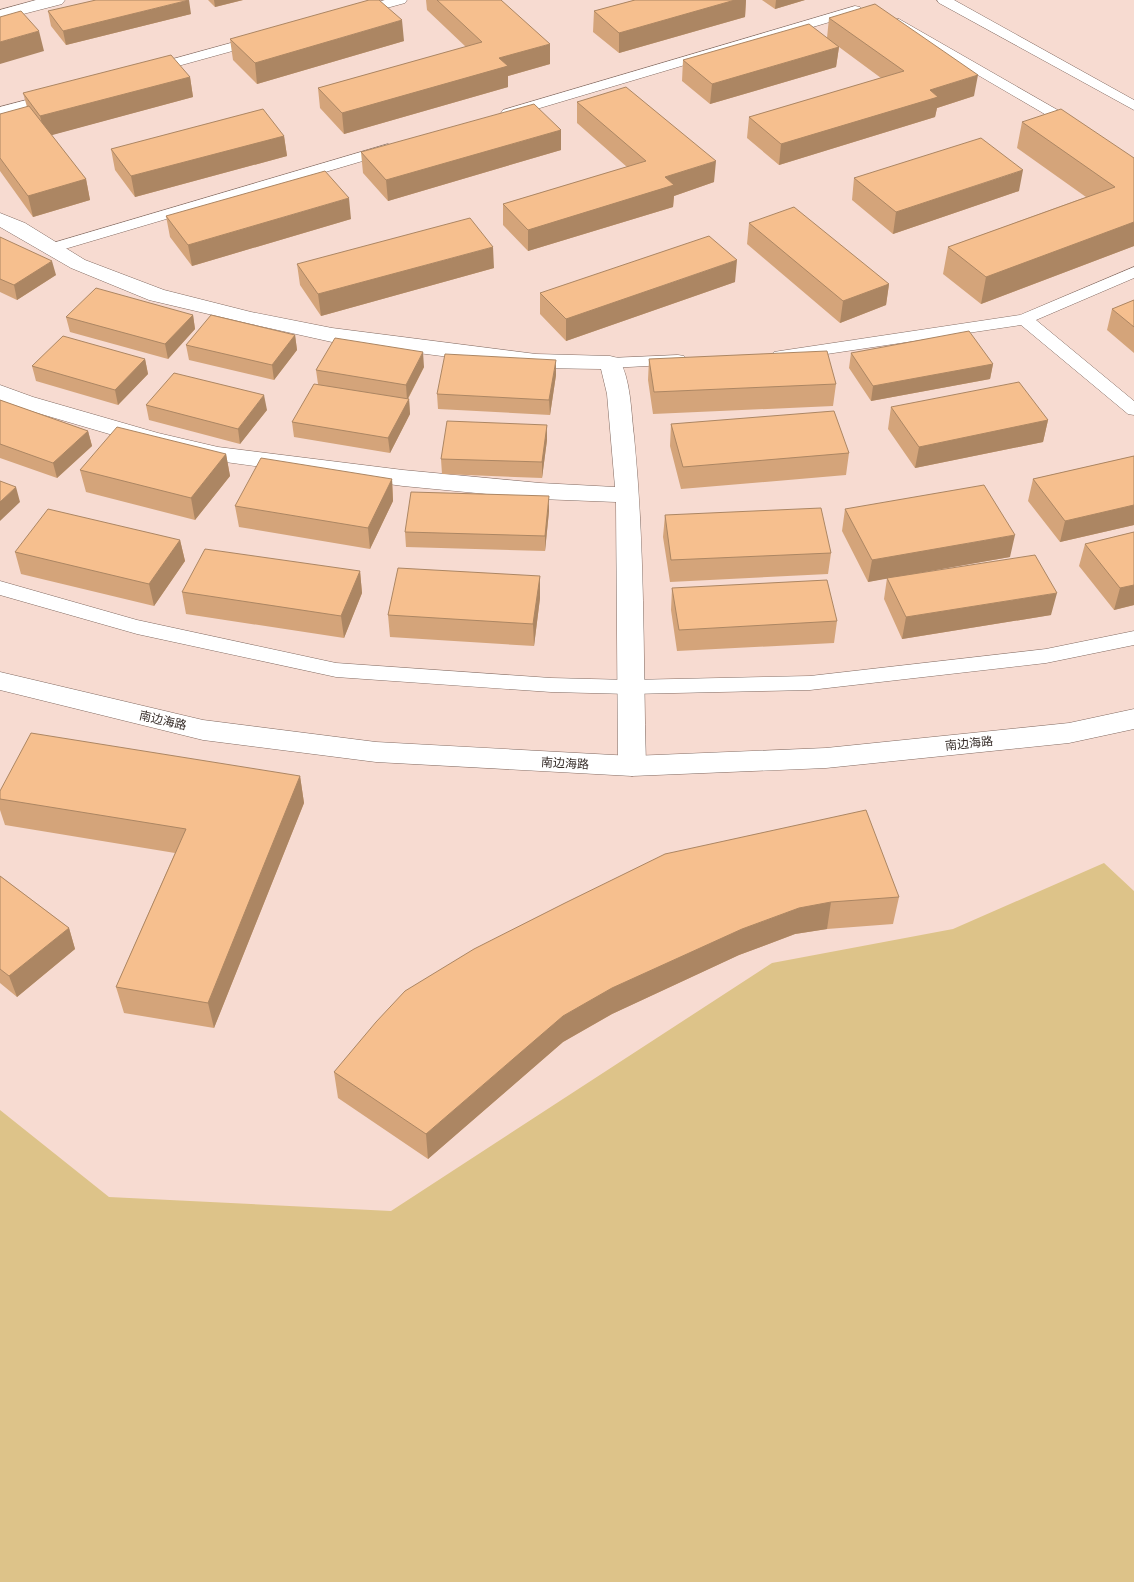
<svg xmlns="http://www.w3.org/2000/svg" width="1134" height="1582" viewBox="0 0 1134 1582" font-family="'IBM Plex Serif','Noto Sans SC',serif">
<rect width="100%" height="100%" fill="#f7dbd1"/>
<path fill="#ddc389" d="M 1104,863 L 1134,891 L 1134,1582 L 0,1582 L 0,1110 L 109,1197 L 391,1211 L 772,963 L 953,929 Z"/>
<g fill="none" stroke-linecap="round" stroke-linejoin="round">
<g stroke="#836b62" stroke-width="1">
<path id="service" d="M 385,0 L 407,0 L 405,3 L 357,16 L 350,12 L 352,9 Z
M 937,0 L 954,0 L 1134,100 L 1134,110 L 939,3 Z
M 855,6 L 860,7 L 862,10 L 860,13 L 513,116 L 503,116 L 501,113 L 503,110 Z
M 899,19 L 1082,124 L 1084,127 L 1082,130 L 1072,130 L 894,26 L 892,23 L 894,20 Z
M 260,35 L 265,36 L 267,39 L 265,42 L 149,74 L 144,73 L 142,70 L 144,67 Z
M 53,93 L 58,94 L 60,97 L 58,100 L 0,116 L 0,107 Z
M 388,144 L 393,146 L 396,149 L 393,152 L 58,251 L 46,251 L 44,248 L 46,245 Z
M 1134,267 L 1134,278 L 1036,320 L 1134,401 L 1134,415 L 1128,414 L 1021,325 L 780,361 L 774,360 L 771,356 L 774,352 L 780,351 L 1020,315 Z
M 678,355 L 684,356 L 687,360 L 684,364 L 610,368 L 604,367 L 601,363 L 604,359 L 610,358 Z
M 0,581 L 137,620 L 336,663 L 551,678 L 630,680 L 810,676 L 1046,649 L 1134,631 L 1134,645 L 1046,663 L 810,690 L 630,694 L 551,692 L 336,677 L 137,634 L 0,595 Z"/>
</g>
<g stroke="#836b62" stroke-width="1">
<path id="minor" d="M 36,0 L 65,0 L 62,4 L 0,20 L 0,10 Z
M 0,213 L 25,223 L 85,260 L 164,290 L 251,312 L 332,328 L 536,354 L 610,356 L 618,358 C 631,377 631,413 634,436 C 645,545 643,656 646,766 L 642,773 L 632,776 L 622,773 L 618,766 L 616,502 L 540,499 L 403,486 L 218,461 L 147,445 L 17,407 L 0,400 L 0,385 L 33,397 L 158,433 L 218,447 L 403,470 L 540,483 L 615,487 L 607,394 L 601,369 L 536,368 L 332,342 L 251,324 L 149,300 L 71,268 L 0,227 Z"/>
</g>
<g stroke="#836b62" stroke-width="1">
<path id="tertiary" d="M 0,672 L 203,720 L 376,742 L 632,756 L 826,748 L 1069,723 L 1134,709 L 1134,729 L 1069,743 L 826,768 L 632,776 L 376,762 L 203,740 L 0,690 Z"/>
</g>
<use href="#service" fill="#fff" fill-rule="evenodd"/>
<use href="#minor" fill="#fff" fill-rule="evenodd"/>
<use href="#tertiary" fill="#fff" fill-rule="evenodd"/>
</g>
<path fill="#d4a47a" d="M 208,0 L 243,0 L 215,7 Z
M 426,0 L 501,0 L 550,64 L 508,76 L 508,87 L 344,134 L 320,108 L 318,88 L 466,47 L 427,10 Z
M 635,0 L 746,0 L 745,17 L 619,53 L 593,32 L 594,11 Z
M 762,0 L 805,0 L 775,9 Z
M 48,11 L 191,14 L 66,45 L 51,26 Z
M 829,18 L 974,96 L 937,108 L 935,117 L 779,165 L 747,138 L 749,117 L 881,78 L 839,47 L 836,67 L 710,104 L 682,81 L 683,60 L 827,38 Z
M 230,39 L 404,41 L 257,84 L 233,60 Z
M 190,77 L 193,97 L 51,135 L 86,179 L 90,200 L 33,217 L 0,171 L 0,114 L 27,107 L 23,93 Z
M 577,102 L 714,182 L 674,196 L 673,207 L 528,251 L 503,225 L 503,204 L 627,167 L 577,123 Z
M 1022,122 L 1134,158 L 1134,246 L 981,304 L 943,274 L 948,247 L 1086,197 L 1017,148 Z
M 561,130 L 561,150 L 388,201 L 363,173 L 361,152 Z
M 284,136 L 287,156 L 135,197 L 115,170 L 111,149 Z
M 854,178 L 1019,191 L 893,234 L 852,200 Z
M 166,216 L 351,219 L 192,266 L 170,237 Z
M 749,223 L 889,284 L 886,305 L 840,323 L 747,244 Z
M 0,237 L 56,275 L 17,300 L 0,292 Z
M 297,264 L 494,268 L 321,316 L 300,285 Z
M 735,282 L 566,341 L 540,314 L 540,293 Z
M 1134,300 L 1134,353 L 1107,330 L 1112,309 Z
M 193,315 L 195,329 L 168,359 L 70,332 L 66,317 Z
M 295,335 L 297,350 L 274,380 L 189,360 L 186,345 Z
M 851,353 L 993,364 L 990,379 L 871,401 L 849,368 Z
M 145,359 L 148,374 L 118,405 L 36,381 L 32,366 Z
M 649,359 L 836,384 L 833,406 L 653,414 L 648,380 Z
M 424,367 L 408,399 L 409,399 L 410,414 L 390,453 L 294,437 L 292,422 L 318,384 L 316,370 Z
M 556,375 L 550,415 L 438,409 L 437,394 Z
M 0,400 L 88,431 L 92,446 L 57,478 L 0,458 Z
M 146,405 L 267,410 L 240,444 L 149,420 Z
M 891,407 L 1048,420 L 1043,442 L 915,468 L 888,429 Z
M 671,424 L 849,453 L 846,475 L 681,489 L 670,446 Z
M 547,425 L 547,440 L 542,478 L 442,474 L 441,459 Z
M 226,454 L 230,476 L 195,520 L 86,492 L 80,470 Z
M 1134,456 L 1134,525 L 1060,542 L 1028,501 L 1033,479 Z
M 392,479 L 393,501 L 370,549 L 239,527 L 235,506 Z
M 845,509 L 1010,557 L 917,573 L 1051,615 L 902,639 L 884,599 L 887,578 L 868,582 L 842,531 Z
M 549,511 L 545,551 L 406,547 L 405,532 Z
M 665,515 L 831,553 L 828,574 L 670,582 L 663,537 Z
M 1134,532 L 1134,605 L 1114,610 L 1079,566 L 1085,544 Z
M 180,540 L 185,561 L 154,606 L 21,574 L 15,552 Z
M 360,571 L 362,593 L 344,638 L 186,614 L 182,592 Z
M 540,576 L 540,598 L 534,646 L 390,637 L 388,615 Z
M 672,588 L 837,621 L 834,643 L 677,651 L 671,610 Z
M 300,776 L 304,803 L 214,1028 L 124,1013 L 116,987 L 175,853 L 5,825 L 0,810 L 0,791 Z
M 0,876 L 69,928 L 75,949 L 17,997 L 0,983 Z
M 899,897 L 893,924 L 827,929 L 795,934 L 739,955 L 612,1014 L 563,1042 L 428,1159 L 338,1098 L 334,1072 L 565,903 Z"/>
<path fill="#ac8663" d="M 189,0 L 191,14 L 66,45 L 63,31 Z
M 214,0 L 243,0 L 215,7 Z
M 735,0 L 746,0 L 745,17 L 619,53 L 619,33 Z
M 776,0 L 805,0 L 775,9 Z
M 402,20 L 404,41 L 257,84 L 255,63 Z
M 39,31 L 44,51 L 0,64 L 0,42 Z
M 550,44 L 550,64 L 508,76 L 508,87 L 344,134 L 342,113 L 499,58 Z
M 839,47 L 836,67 L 710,104 L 712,84 Z
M 978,75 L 974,96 L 937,108 L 935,117 L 779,165 L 781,144 L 930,90 Z
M 190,77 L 193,97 L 45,137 L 40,116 Z
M 561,130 L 561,150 L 388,201 L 386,180 Z
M 284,136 L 287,156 L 135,197 L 131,176 Z
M 716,161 L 714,182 L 674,196 L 673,207 L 528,251 L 528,230 L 665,177 Z
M 1023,170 L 1019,191 L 893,234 L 896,212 Z
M 86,179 L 90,200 L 33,217 L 28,196 Z
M 349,198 L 351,219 L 192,266 L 188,245 Z
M 1134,222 L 1134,246 L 981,304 L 986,277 Z
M 493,247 L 494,268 L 321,316 L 318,294 Z
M 737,260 L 735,282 L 566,341 L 566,319 Z
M 52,261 L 56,275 L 17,300 L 14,285 Z
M 889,284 L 886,305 L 840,323 L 843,301 Z
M 193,315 L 195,329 L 168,359 L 165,344 Z
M 295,335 L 297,350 L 274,380 L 272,365 Z
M 423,352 L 424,367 L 407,400 L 406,385 Z
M 145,359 L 148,374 L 118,405 L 115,390 Z
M 556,360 L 556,375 L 550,415 L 549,400 Z
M 993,364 L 990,379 L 871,401 L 873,386 Z
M 264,395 L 267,410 L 240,444 L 238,429 Z
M 409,399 L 410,414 L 390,453 L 388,438 Z
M 1048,420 L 1043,442 L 915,468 L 919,447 Z
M 547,425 L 547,440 L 542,478 L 542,462 Z
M 88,431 L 92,446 L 57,478 L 53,463 Z
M 226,454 L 230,476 L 195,520 L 191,498 Z
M 392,479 L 393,501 L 370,549 L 368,528 Z
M 16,487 L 20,502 L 0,521 L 0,502 Z
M 549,496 L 549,511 L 545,551 L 545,536 Z
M 1134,505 L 1134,525 L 1060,542 L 1065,521 Z
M 1015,535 L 1010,557 L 868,582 L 872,560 Z
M 180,540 L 185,561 L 154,606 L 149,584 Z
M 360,571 L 362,593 L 344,638 L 341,616 Z
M 540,576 L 540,598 L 534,646 L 533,624 Z
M 1134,585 L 1134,605 L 1114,610 L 1120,588 Z
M 1057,593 L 1051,615 L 902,639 L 906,617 Z
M 300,776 L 304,803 L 214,1028 L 208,1003 Z
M 831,902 L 827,929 L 795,934 L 739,955 L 612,1014 L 563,1042 L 428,1159 L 426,1134 L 563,1016 L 612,988 L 742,929 L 799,908 Z
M 69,928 L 75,949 L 17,997 L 9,976 Z"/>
<path fill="#f6bf8e" stroke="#ac8663" d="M 96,0 L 189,0 L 63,31 L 48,11 Z
M 369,0 L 379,0 L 402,20 L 255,63 L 230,39 Z
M 437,0 L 501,0 L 550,44 L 499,58 L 508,66 L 342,113 L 318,88 L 482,42 Z
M 635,0 L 735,0 L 619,33 L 594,11 Z
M 875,4 L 978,75 L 930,90 L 938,97 L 781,144 L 749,117 L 904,71 L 829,18 Z
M 21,11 L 39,31 L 0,42 L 0,17 Z
M 809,24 L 839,47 L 712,84 L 683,60 Z
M 171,55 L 190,77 L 40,116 L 23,93 Z
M 626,87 L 716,161 L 665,177 L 674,185 L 528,230 L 503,204 L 646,161 L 577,102 Z
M 534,104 L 561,130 L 386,180 L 361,152 Z
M 29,106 L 86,179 L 28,196 L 0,158 L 0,114 Z
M 263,109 L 284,136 L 131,176 L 111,149 Z
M 1061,109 L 1134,158 L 1134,222 L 986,277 L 948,247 L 1115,187 L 1022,122 Z
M 981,138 L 1023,170 L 896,212 L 854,178 Z
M 325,171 L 349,198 L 188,245 L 166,216 Z
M 794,207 L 889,284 L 843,301 L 749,223 Z
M 470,218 L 493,247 L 318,294 L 297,264 Z
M 709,236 L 737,260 L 566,319 L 540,293 Z
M 0,237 L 52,261 L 14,285 L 0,279 Z
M 96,288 L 193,315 L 165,344 L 66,317 Z
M 1134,300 L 1134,327 L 1112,309 Z
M 211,315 L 295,335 L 272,365 L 186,345 Z
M 969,331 L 993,364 L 873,386 L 851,353 Z
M 63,336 L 145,359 L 115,390 L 32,366 Z
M 335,338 L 423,352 L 406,385 L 316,370 Z
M 827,351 L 836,384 L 654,392 L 649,359 Z
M 445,354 L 556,360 L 549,400 L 437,394 Z
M 174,373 L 264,395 L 238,429 L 146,405 Z
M 1019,382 L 1048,420 L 919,447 L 891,407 Z
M 314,384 L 409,399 L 388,438 L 292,422 Z
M 0,400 L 88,431 L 53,463 L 0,444 Z
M 834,411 L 849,453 L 683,467 L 671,424 Z
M 447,421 L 547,425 L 542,462 L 441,459 Z
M 117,427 L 226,454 L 191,498 L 80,470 Z
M 1134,456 L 1134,505 L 1065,521 L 1033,479 Z
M 261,458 L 392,479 L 368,528 L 235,506 Z
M 0,481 L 16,487 L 0,502 Z
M 984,485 L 1015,535 L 872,560 L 845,509 Z
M 411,492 L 549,496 L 545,536 L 405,532 Z
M 821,508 L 831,553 L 671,560 L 665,515 Z
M 48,509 L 180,540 L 149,584 L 15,552 Z
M 1134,532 L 1134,585 L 1120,588 L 1085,544 Z
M 205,549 L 360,571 L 341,616 L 182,592 Z
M 1035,555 L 1057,593 L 906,617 L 887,578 Z
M 398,568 L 540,576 L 533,624 L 388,615 Z
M 827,580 L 837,621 L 679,630 L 672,588 Z
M 31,733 L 300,776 L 208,1003 L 116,987 L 186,829 L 0,799 L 0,791 Z
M 866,810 L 899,897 L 831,902 L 799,908 L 742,929 L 612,988 L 563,1016 L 426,1134 L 334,1072 L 376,1022 L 405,991 L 474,949 L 565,903 L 665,854 Z
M 0,876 L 69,928 L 9,976 L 0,969 Z"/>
<g text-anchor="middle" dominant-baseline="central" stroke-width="4" stroke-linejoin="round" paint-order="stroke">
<g font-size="12" fill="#352b27" stroke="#fff">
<text transform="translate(163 720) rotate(13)">南边海路</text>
<text transform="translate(969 743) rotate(-6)">南边海路</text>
<text transform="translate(565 763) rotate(3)">南边海路</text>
</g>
</g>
</svg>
